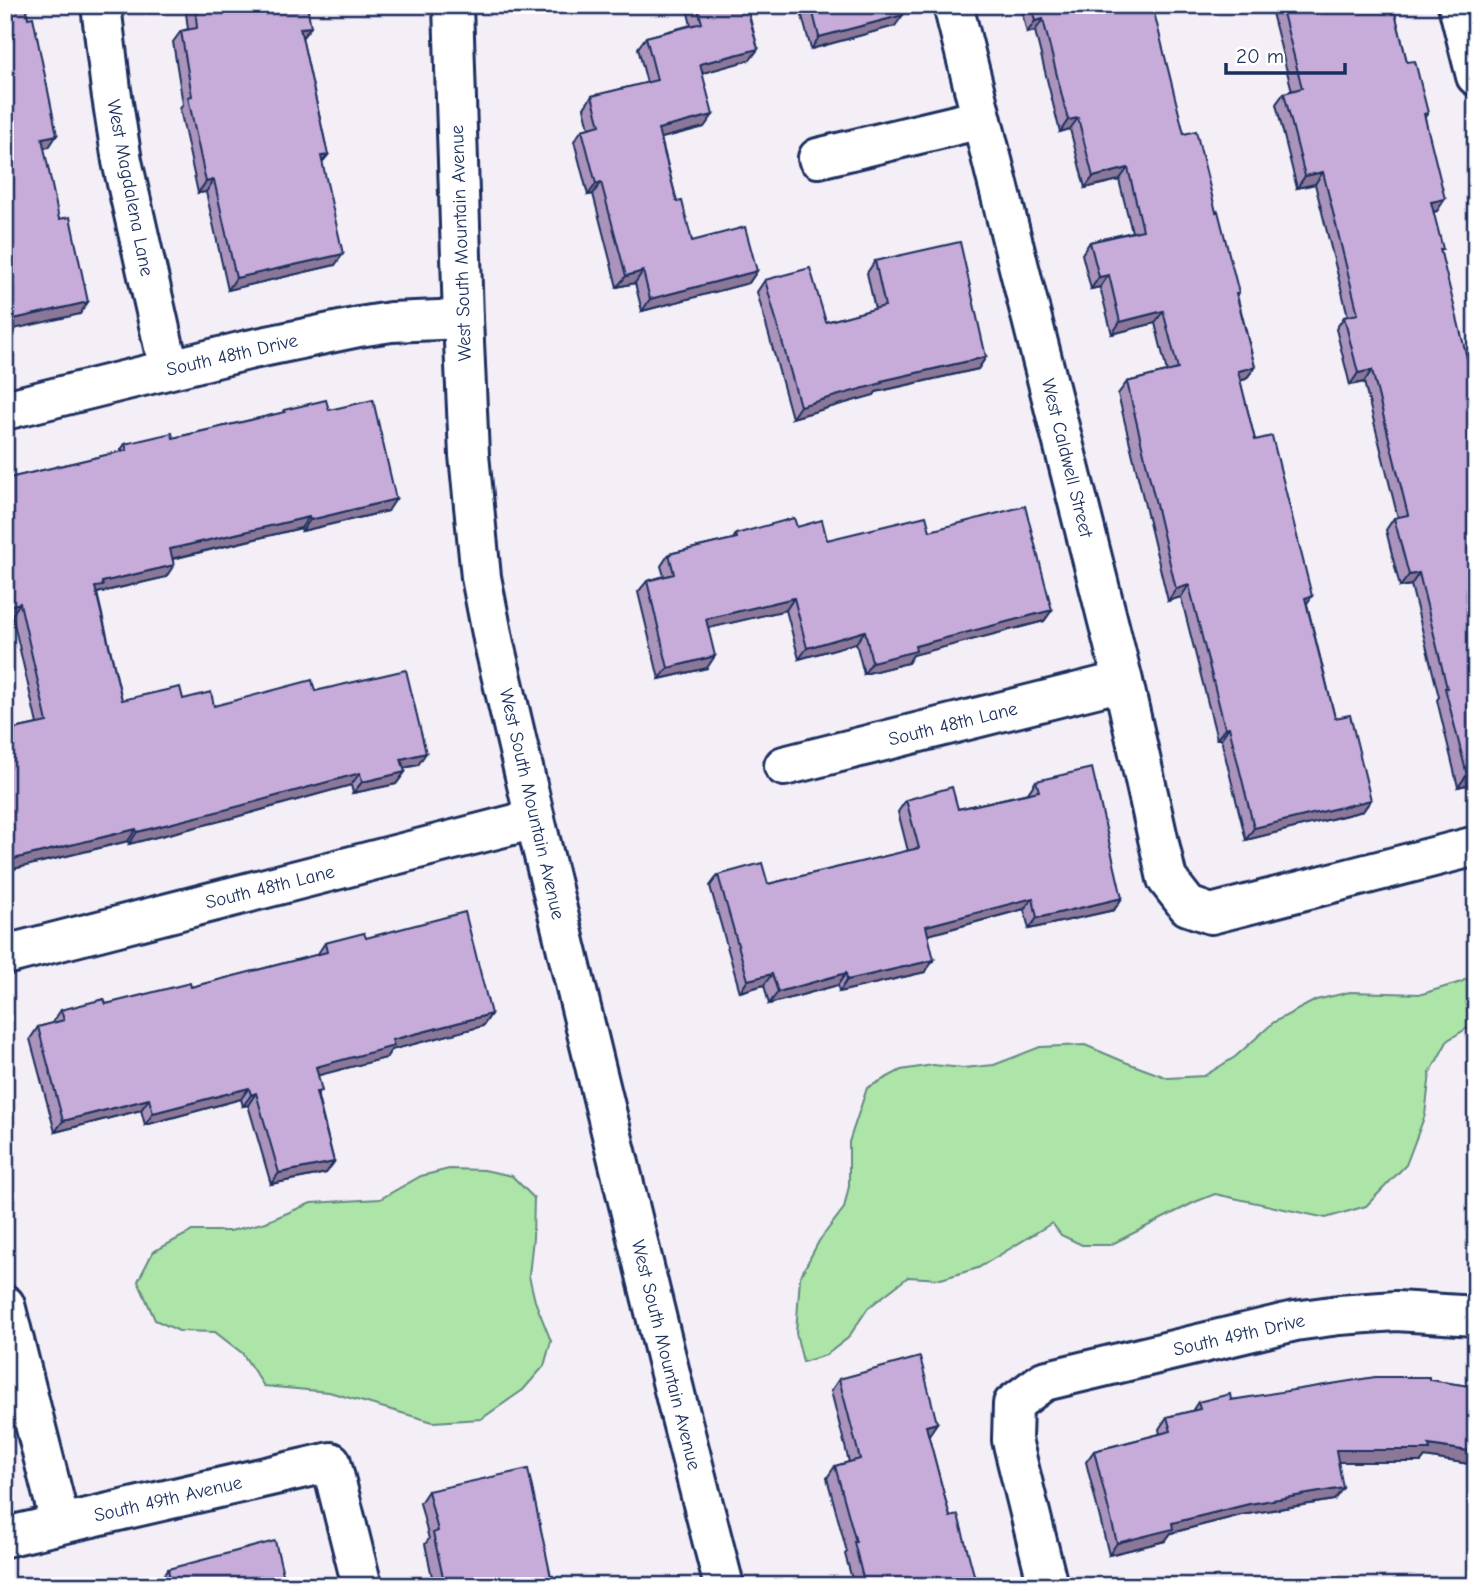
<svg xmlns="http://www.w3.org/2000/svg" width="1481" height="1591" viewBox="0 0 1481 1591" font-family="'Comic Neue',sans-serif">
<rect width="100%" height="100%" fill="#f4eef7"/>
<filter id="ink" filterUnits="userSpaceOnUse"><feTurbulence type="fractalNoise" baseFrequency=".0143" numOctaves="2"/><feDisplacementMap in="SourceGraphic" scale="14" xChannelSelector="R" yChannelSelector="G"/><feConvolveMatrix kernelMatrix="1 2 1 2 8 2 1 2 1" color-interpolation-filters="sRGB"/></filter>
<g filter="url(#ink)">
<path fill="#ade4a7" stroke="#648a82" stroke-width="2" d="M 1476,973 L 1476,1023 L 1448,1040 L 1430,1073 L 1425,1115 L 1406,1165 L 1366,1206 L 1326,1218 L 1215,1194 L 1195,1202 L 1110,1245 L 1082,1245 L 1061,1235 L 1052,1223 L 978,1268 L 941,1279 L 908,1277 L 868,1308 L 848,1338 L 826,1355 L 803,1362 L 796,1333 L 800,1277 L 819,1241 L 844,1208 L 849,1186 L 849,1142 L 867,1088 L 901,1070 L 933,1065 L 963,1068 L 994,1065 L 1040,1047 L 1085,1045 L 1125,1062 L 1168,1078 L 1204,1076 L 1235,1057 L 1274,1022 L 1316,1000 L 1350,992 L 1422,994 L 1461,982 Z
M 449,1169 L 484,1170 L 512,1176 L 534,1198 L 533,1238 L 529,1276 L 535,1301 L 551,1341 L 544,1366 L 523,1390 L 481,1419 L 433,1422 L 329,1392 L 264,1386 L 242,1353 L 215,1332 L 179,1331 L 155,1320 L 138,1281 L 153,1252 L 192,1231 L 230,1231 L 266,1222 L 311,1203 L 380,1199 L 421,1176 Z"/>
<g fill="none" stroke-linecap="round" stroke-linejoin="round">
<g stroke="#1b2f5e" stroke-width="44">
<path id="minor" d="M 101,5 L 111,90 L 122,161 L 169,369
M 953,5 L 1123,681 L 1167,879 L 1188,906 L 1211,914 L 1476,846
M 1458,5 L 1476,76
M 818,158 L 981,119
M 5,410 L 248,350 L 359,327 L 391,322 L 463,319
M 784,766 L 1123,681
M 5,955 L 535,819
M 5,1305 L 60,1523
M 5,1537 L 331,1462 L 362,1586
M 1048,1586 L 1012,1440 L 1013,1404 L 1044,1381 L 1295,1321 L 1339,1315 L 1396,1311 L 1476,1316"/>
</g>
<g stroke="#1b2f5e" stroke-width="44">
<path id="tertiary" d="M 453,5 L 463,319 L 469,455 L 481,577 L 494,644 L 535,819 L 677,1402 L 724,1586"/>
</g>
<use href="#minor" stroke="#fff" stroke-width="38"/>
<use href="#tertiary" stroke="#fff" stroke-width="38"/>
</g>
<path fill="#ab94bb" stroke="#1b2f5e" stroke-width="2" d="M 185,5 L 307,5 L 302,38 L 328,155 L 322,162 L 335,265 L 228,290 L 206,192 L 198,193 L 180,109 L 183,104 L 173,42 L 181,31 L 188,29 Z
M 686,5 L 755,5 L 747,7 L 758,49 L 750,60 L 702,73 L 704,127 L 661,138 L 677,202 L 692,241 L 757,271 L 749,283 L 642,311 L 635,283 L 617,287 L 593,194 L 588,195 L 574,141 L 582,130 L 589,128 L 584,108 L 592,96 L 647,83 L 638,48 L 646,37 L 691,25 Z
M 799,5 L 901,5 L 895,26 L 811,49 Z
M 1020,5 L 1148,5 L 1184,134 L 1237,295 L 1255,367 L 1246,379 L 1240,381 L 1255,440 L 1307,604 L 1335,718 L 1371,800 L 1363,811 L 1246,840 L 1221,739 L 1217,739 L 1181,597 L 1168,601 L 1118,394 L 1127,382 L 1167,372 L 1155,323 L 1112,334 L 1100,287 L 1091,289 L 1082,254 L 1090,242 L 1132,232 L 1119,180 L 1085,188 L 1070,129 L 1060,132 L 1035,31 L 1027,33 Z
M 1270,5 L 1393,5 L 1407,62 L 1428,113 L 1425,117 L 1437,211 L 1433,212 L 1441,252 L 1476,783 L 1458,787 L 1437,700 L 1439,697 L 1411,585 L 1400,587 L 1386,530 L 1394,518 L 1398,518 L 1364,382 L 1350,385 L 1336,329 L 1344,317 L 1348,316 L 1315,184 L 1297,188 L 1276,104 L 1284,93 L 1292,91 Z
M 875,261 L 986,357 L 978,369 L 876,392 L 874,395 L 792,418 L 757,292 L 765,280 L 826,322 L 875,309 L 867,273 Z
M 284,410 L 329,410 L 388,511 L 302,531 L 301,528 L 173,559 L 166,577 L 97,593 L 122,700 L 183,699 L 214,706 L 315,691 L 418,765 L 404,768 L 405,772 L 396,784 L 353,793 L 351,785 L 232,818 L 129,844 L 128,841 L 5,871 L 5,731 L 37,724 L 12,615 L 5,617 L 5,479 L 119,452 L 125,444 L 173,438 L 282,413 Z
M 797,527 L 827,540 L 930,531 L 1052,610 L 1044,621 L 913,655 L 908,663 L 864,674 L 856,643 L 799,659 L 786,610 L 708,628 L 707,668 L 659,679 L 638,592 L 647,581 L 664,576 L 661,566 L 669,554 L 733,539 L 736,534 Z
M 1036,781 L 1122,898 L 1114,910 L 1029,929 L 1024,909 L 928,935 L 925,972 L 839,992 L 838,985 L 769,1004 L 764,985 L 740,992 L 710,886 L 718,875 L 768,884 L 908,851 L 898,812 L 906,800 L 958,809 L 1028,793 Z
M 366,938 L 491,1014 L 483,1026 L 391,1050 L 386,1058 L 318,1075 L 318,1097 L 334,1162 L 326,1173 L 271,1184 L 248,1105 L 243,1106 L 241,1099 L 145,1125 L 141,1110 L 55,1132 L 30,1039 L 38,1027 L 54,1023 L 53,1022 L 61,1010 L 106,1004 L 191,987 L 317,955 L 325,943 Z
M 839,1379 L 937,1423 L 928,1435 L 950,1517 L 977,1586 L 854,1586 L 845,1554 L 847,1552 L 827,1478 L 835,1466 L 849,1462 L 831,1391 Z
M 1429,1380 L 1476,1387 L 1476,1465 L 1425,1457 L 1421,1462 L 1338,1462 L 1334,1500 L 1241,1515 L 1171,1533 L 1165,1541 L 1109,1555 L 1086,1462 L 1094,1451 L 1160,1434 L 1159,1429 L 1167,1417 L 1192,1411 L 1198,1402 L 1231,1400 Z
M 428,1491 L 551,1577 L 555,1586 L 434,1586 L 425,1544 L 429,1539 L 420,1503 Z
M 168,1569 L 286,1586 L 161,1586 L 160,1581 Z"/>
<path fill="#8b7898" stroke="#1b2f5e" stroke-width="2" d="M 903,15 L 895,26 L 811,49 L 819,37 Z
M 1043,19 L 1035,31 L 1027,33 L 1035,21 Z
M 311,27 L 302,38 L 300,28 Z
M 758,49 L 750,60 L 692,76 L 700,64 Z
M 713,115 L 704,127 L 650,141 L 658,129 Z
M 1078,118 L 1070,129 L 1060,132 L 1068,120 Z
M 57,135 L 49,147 L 34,150 L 42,138 Z
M 328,155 L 319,166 L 321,156 Z
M 1128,168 L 1119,180 L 1085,188 L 1093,177 Z
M 1323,172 L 1315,184 L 1297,188 L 1305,176 Z
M 214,180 L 206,192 L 198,193 L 206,182 Z
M 601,182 L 593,194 L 588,195 L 596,184 Z
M 1445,199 L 1437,211 L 1423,214 L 1431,202 Z
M 343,254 L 335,265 L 228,290 L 236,278 Z
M 643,271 L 635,283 L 617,287 L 626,276 Z
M 757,271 L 749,283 L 642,311 L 650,299 Z
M 1109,275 L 1100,287 L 1091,289 L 1099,277 Z
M 88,302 L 80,314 L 5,331 L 5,321 Z
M 1163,311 L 1155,323 L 1112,334 L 1120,322 Z
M 986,357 L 978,369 L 876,392 L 874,395 L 792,418 L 800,406 L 881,381 Z
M 1255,367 L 1246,379 L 1230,383 L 1238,371 Z
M 1372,370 L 1364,382 L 1350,385 L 1358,373 Z
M 396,499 L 388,511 L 302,531 L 310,520 Z
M 309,517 L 301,528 L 162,561 L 170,549 Z
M 174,565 L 166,577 L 97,593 L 94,597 L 95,587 L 102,582 Z
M 1419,573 L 1411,585 L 1400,587 L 1409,575 Z
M 1189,585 L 1181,597 L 1168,601 L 1176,589 Z
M 1312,596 L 1304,608 L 1305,598 Z
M 794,598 L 786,610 L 697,631 L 706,619 Z
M 20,603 L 12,615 L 5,617 L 5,607 Z
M 1052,610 L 1044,621 L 913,655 L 908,663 L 864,674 L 872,662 L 915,646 Z
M 865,631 L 856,643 L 799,659 L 807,648 Z
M 715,656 L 707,668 L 659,679 L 668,668 Z
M 1229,727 L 1221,739 L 1217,739 L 1225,728 Z
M 426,753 L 418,765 L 393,770 L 401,759 Z
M 405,772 L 396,784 L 353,793 L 362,782 Z
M 360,773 L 351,785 L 232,818 L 129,844 L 137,832 Z
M 1476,773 L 1476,783 L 1458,787 L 1467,775 Z
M 1371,800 L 1363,811 L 1246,840 L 1254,828 Z
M 136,829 L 128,841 L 5,871 L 5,861 Z
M 1033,898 L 1024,909 L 917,938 L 926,926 Z
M 1122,898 L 1114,910 L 1029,929 L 1037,918 Z
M 934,960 L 925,972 L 839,992 L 847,980 Z
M 846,973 L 838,985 L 769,1004 L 778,992 Z
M 772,974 L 764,985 L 740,992 L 748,980 Z
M 491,1014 L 483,1026 L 391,1050 L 386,1058 L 308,1078 L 316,1067 L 392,1040 Z
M 249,1088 L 241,1099 L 145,1125 L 153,1113 Z
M 256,1093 L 248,1105 L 243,1106 L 251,1095 Z
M 149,1099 L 141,1110 L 55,1132 L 63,1121 Z
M 334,1162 L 326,1173 L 271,1184 L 279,1173 Z
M 937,1423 L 929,1435 L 917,1438 L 926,1426 Z
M 1429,1445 L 1476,1452 L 1476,1465 L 1425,1457 L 1421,1462 L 1328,1462 L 1336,1450 Z
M 1343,1488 L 1334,1500 L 1241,1515 L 1171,1533 L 1165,1541 L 1109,1555 L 1117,1543 L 1172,1523 L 1249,1504 Z"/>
<path fill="#c7acd9" stroke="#1b2f5e" stroke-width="2" d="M 5,5 L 26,5 L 28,18 L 33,17 L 57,135 L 42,138 L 59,219 L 70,217 L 88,302 L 5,321 Z
M 195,5 L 307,5 L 311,27 L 300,28 L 328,155 L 321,156 L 343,254 L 236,278 L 214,180 L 206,182 L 188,97 L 192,96 L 181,31 L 197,28 Z
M 697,5 L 746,5 L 758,49 L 700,64 L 713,115 L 658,129 L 677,202 L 682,201 L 692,241 L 745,227 L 757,271 L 650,299 L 643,271 L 626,276 L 601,182 L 596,184 L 582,130 L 600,125 L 592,96 L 657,80 L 646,37 L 702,23 Z
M 811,5 L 901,5 L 903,15 L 819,37 Z
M 1031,5 L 1148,5 L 1149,9 L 1153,8 L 1184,134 L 1196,131 L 1216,212 L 1218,211 L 1239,293 L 1236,293 L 1255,367 L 1238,371 L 1255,440 L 1272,436 L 1312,596 L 1305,598 L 1335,718 L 1350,715 L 1371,800 L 1254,828 L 1229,727 L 1225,728 L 1189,585 L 1176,589 L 1127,382 L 1178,369 L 1163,311 L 1120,322 L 1109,275 L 1099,277 L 1090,242 L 1143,230 L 1128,168 L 1093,177 L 1078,118 L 1068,120 L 1043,19 L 1035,21 Z
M 1281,5 L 1393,5 L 1407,62 L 1415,61 L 1428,113 L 1424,114 L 1445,199 L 1431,202 L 1443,249 L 1440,249 L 1468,362 L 1476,360 L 1476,773 L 1467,775 L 1445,688 L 1447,688 L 1419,573 L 1409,575 L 1394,518 L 1408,515 L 1372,370 L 1358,373 L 1344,317 L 1358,314 L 1323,172 L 1305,176 L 1284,93 L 1302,88 Z
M 960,242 L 986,357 L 881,381 L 882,383 L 800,406 L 765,280 L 810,268 L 826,322 L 885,306 L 875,261 Z
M 326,400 L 329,410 L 373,400 L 396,499 L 310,520 L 309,517 L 170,549 L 174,565 L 102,582 L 103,586 L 95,587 L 122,700 L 180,687 L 183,699 L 211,692 L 214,706 L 312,680 L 315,691 L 406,670 L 426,753 L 401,759 L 405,772 L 362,782 L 360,773 L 240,806 L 137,832 L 136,829 L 5,861 L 5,731 L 47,722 L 20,603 L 5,607 L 5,479 L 127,450 L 125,444 L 172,433 L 173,438 L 285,412 L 284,410 Z
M 1025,506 L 1052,610 L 915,646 L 916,651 L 872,662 L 865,631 L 807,648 L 794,598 L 706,619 L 715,656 L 668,668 L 647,581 L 674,574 L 669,554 L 737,538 L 736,534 L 794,518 L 797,527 L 822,520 L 827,540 L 926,516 L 930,531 Z
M 1092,768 L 1122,898 L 1037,918 L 1033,898 L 926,926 L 934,960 L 847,980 L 846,973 L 778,992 L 772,974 L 748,980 L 718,875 L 762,863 L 768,884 L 919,848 L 906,800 L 952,787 L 958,809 L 1039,791 L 1036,781 Z
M 465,912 L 491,1014 L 392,1040 L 394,1046 L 316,1067 L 322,1091 L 316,1092 L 334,1162 L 279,1173 L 256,1093 L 251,1095 L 249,1088 L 153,1113 L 149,1099 L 63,1121 L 38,1027 L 64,1020 L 61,1010 L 104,999 L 106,1004 L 190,983 L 191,987 L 327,952 L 325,943 L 364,933 L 366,938 Z
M 920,1357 L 937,1423 L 926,1426 L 950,1517 L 958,1515 L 977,1586 L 865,1586 L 854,1542 L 856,1542 L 835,1466 L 860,1459 L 839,1379 Z
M 1375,1377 L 1429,1377 L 1429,1380 L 1476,1387 L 1476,1452 L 1429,1445 L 1430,1450 L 1336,1450 L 1343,1488 L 1249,1504 L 1172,1523 L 1173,1529 L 1117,1543 L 1094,1451 L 1171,1431 L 1167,1417 L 1200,1409 L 1198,1402 L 1230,1394 L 1231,1400 Z
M 528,1469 L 551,1577 L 553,1576 L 555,1586 L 445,1586 L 433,1533 L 438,1531 L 428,1491 Z
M 275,1541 L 286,1586 L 172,1586 L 168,1569 Z"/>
</g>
<g text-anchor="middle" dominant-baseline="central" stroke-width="5" stroke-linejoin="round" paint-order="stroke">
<g font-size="19" fill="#1b2f5e" stroke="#fff">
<text transform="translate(130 188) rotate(79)">West Magdalena Lane</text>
<text transform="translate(461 243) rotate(-92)">West South Mountain Avenue</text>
<text transform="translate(232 355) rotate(-13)">South 48th Drive</text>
<text transform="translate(1067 458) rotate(76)">West Caldwell Street</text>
<text transform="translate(953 724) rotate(-14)">South 48th Lane</text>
<text transform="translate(532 804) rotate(77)">West South Mountain Avenue</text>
<text transform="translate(270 887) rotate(-14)">South 48th Lane</text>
<text transform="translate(1239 1335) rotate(-13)">South 49th Drive</text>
<text transform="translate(666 1355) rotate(76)">West South Mountain Avenue</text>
<text transform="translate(168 1499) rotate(-13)">South 49th Avenue</text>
</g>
</g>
<rect width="1481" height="1591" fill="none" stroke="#fff" stroke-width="28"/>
<rect x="14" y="14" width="1453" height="1563" fill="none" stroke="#1b2f5e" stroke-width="2.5" filter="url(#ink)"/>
<path d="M1226 63v10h119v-10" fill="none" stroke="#1b2f5e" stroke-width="3.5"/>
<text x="1236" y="63" font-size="21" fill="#1b2f5e" stroke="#ffffff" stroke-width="5" paint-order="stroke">20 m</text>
</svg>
